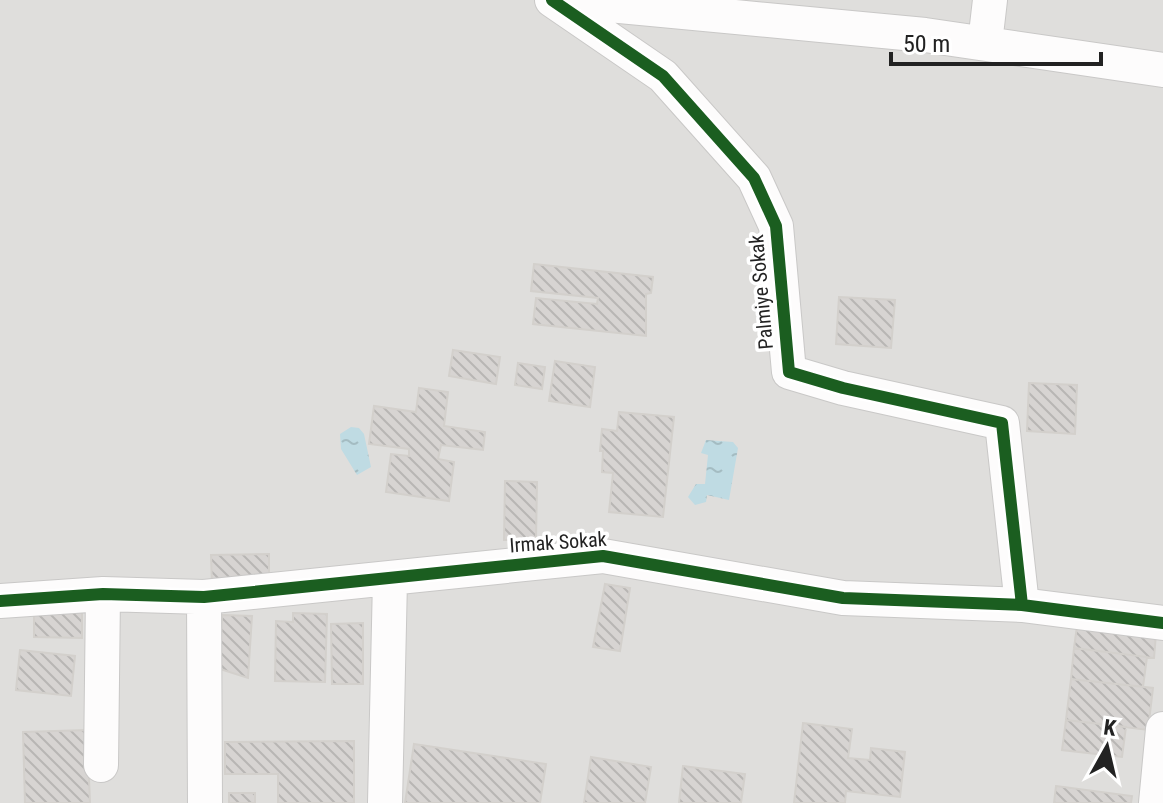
<svg xmlns="http://www.w3.org/2000/svg" width="1163" height="803" viewBox="0 0 1163 803" font-family="'Roboto Condensed',sans-serif">
<defs>
<pattern id="water-ripples" width="26" height="14" patternUnits="userSpaceOnUse" patternTransform="scale(2)"><rect width="26" height="14" fill="#bfdbe3"/><path d="M2 4q2-2 4 0t4 0M15 11q2-2 4 0t4 0" fill="none" stroke="#a4bcc2"/></pattern>
<pattern id="building-back-hatch" width="6" height="6" patternUnits="userSpaceOnUse" patternTransform="scale(2)"><rect width="6" height="6" fill="#d7d4d2"/><path d="M-1 5l2 2M0 0l6 6M5-1l2 2" fill="none" stroke="#b8b6b4"/></pattern>
</defs>
<rect width="100%" height="100%" fill="#f0eeeb"/>
<path fill="#dfdedc" d="M 0,0 L 1163,0 L 1163,803 L 0,803 Z"/>
<path fill="url(#water-ripples)" d="M 351,427 L 359,428 L 364,434 L 371,467 L 357,475 L 341,449 L 340,434 Z
M 706,440 L 733,442 L 738,448 L 729,500 L 707,495 L 706,502 L 695,505 L 688,497 L 696,484 L 705,484 L 708,455 L 701,453 Z"/>
<path fill="url(#building-back-hatch)" stroke="#d3d0cc" stroke-width="2" d="M 534,264 L 653,277 L 651,293 L 646,294 L 646,336 L 533,324 L 536,298 L 597,304 L 598,298 L 531,291 Z
M 839,297 L 895,300 L 891,348 L 836,344 Z
M 453,350 L 500,357 L 496,384 L 449,376 Z
M 555,361 L 595,367 L 590,407 L 549,401 Z
M 518,363 L 545,367 L 542,389 L 515,385 Z
M 1029,383 L 1077,385 L 1075,434 L 1027,431 Z
M 419,388 L 448,392 L 444,426 L 485,432 L 483,450 L 441,445 L 438,459 L 454,462 L 449,501 L 386,492 L 391,454 L 409,456 L 409,449 L 369,444 L 374,406 L 416,412 Z
M 619,412 L 674,417 L 663,517 L 609,512 L 613,473 L 602,472 L 603,451 L 600,451 L 602,429 L 617,431 Z
M 505,481 L 537,482 L 536,540 L 504,540 Z
M 269,554 L 269,585 L 212,587 L 211,555 Z
M 605,584 L 630,588 L 620,651 L 593,647 Z
M 34,610 L 82,611 L 82,638 L 34,637 Z
M 293,613 L 327,614 L 325,682 L 275,681 L 276,621 L 293,622 Z
M 222,615 L 252,616 L 248,678 L 220,669 Z
M 363,623 L 363,684 L 332,684 L 331,624 Z
M 1077,626 L 1156,634 L 1154,658 L 1074,648 Z
M 1074,648 L 1147,657 L 1143,687 L 1071,679 Z
M 20,650 L 75,656 L 71,696 L 16,690 Z
M 1071,679 L 1153,688 L 1148,730 L 1066,720 Z
M 1066,720 L 1126,727 L 1122,757 L 1062,750 Z
M 803,723 L 852,729 L 848,758 L 870,760 L 871,748 L 905,752 L 900,797 L 846,791 L 845,803 L 794,803 Z
M 87,730 L 90,803 L 25,803 L 23,732 Z
M 354,741 L 354,803 L 278,803 L 278,774 L 225,774 L 225,742 Z
M 414,744 L 546,764 L 540,803 L 405,803 Z
M 591,757 L 651,767 L 645,803 L 584,803 Z
M 683,766 L 745,774 L 741,803 L 679,803 Z
M 1056,786 L 1132,796 L 1131,803 L 1054,803 Z
M 229,793 L 255,793 L 255,803 L 229,803 Z"/>
<g fill="none" stroke-linecap="round" stroke-linejoin="round">
<g stroke="#c9c8c7" stroke-width="36">
<path id="street" d="M 552,0 L 663,76 L 754,178 L 776,226 L 789,372 L 843,388 L 1002,423 L 1022,605
M 556,0 L 925,35 L 1163,70
M 985,43 L 990,0
M 204,597 L 205,803
M 0,601 L 103,594 L 204,597 L 603,556 L 843,598 L 1022,605 L 1163,623
M 101,765 L 103,594
M 385,803 L 390,580
M 1156,803 L 1163,729"/>
</g>
<use href="#street" stroke="#fdfcfc" stroke-width="34"/>
<g stroke="#fff" stroke-width="17">
<path id="cycleway" d="M 552,0 L 663,76 L 754,178 L 776,226 L 789,372 L 843,388 L 1002,423 L 1022,605
M 0,601 L 103,594 L 204,597 L 603,556 L 843,598 L 1022,605 L 1163,623"/>
</g>
<use href="#cycleway" stroke="#1b5e20" stroke-width="12"/>
</g>
<g text-anchor="middle" dominant-baseline="central" stroke-width="7" stroke-linejoin="round" paint-order="stroke">
<g font-size="20" fill="#222" stroke="#fff">
<text transform="translate(761 292) rotate(-95)">Palmiye Sokak</text>
<text transform="translate(558 542) rotate(-4)">Irmak Sokak</text>
</g>
</g>
<g transform="translate(1107 747) rotate(8)" stroke="#ffffff" stroke-width="6" paint-order="stroke">
<path d="M0-6L14 30L0 20L-14 30Z" fill="#222222"/>
<text y="-12" font-size="22" font-weight="bold" text-anchor="middle" fill="#222222">K</text>
</g>
<path d="M891 52v12h210v-12" fill="none" stroke="#222222" stroke-width="4"/>
<text x="903" y="52" font-size="24" fill="#222222" stroke="#ffffff" stroke-width="6" paint-order="stroke">50 m</text>
</svg>
